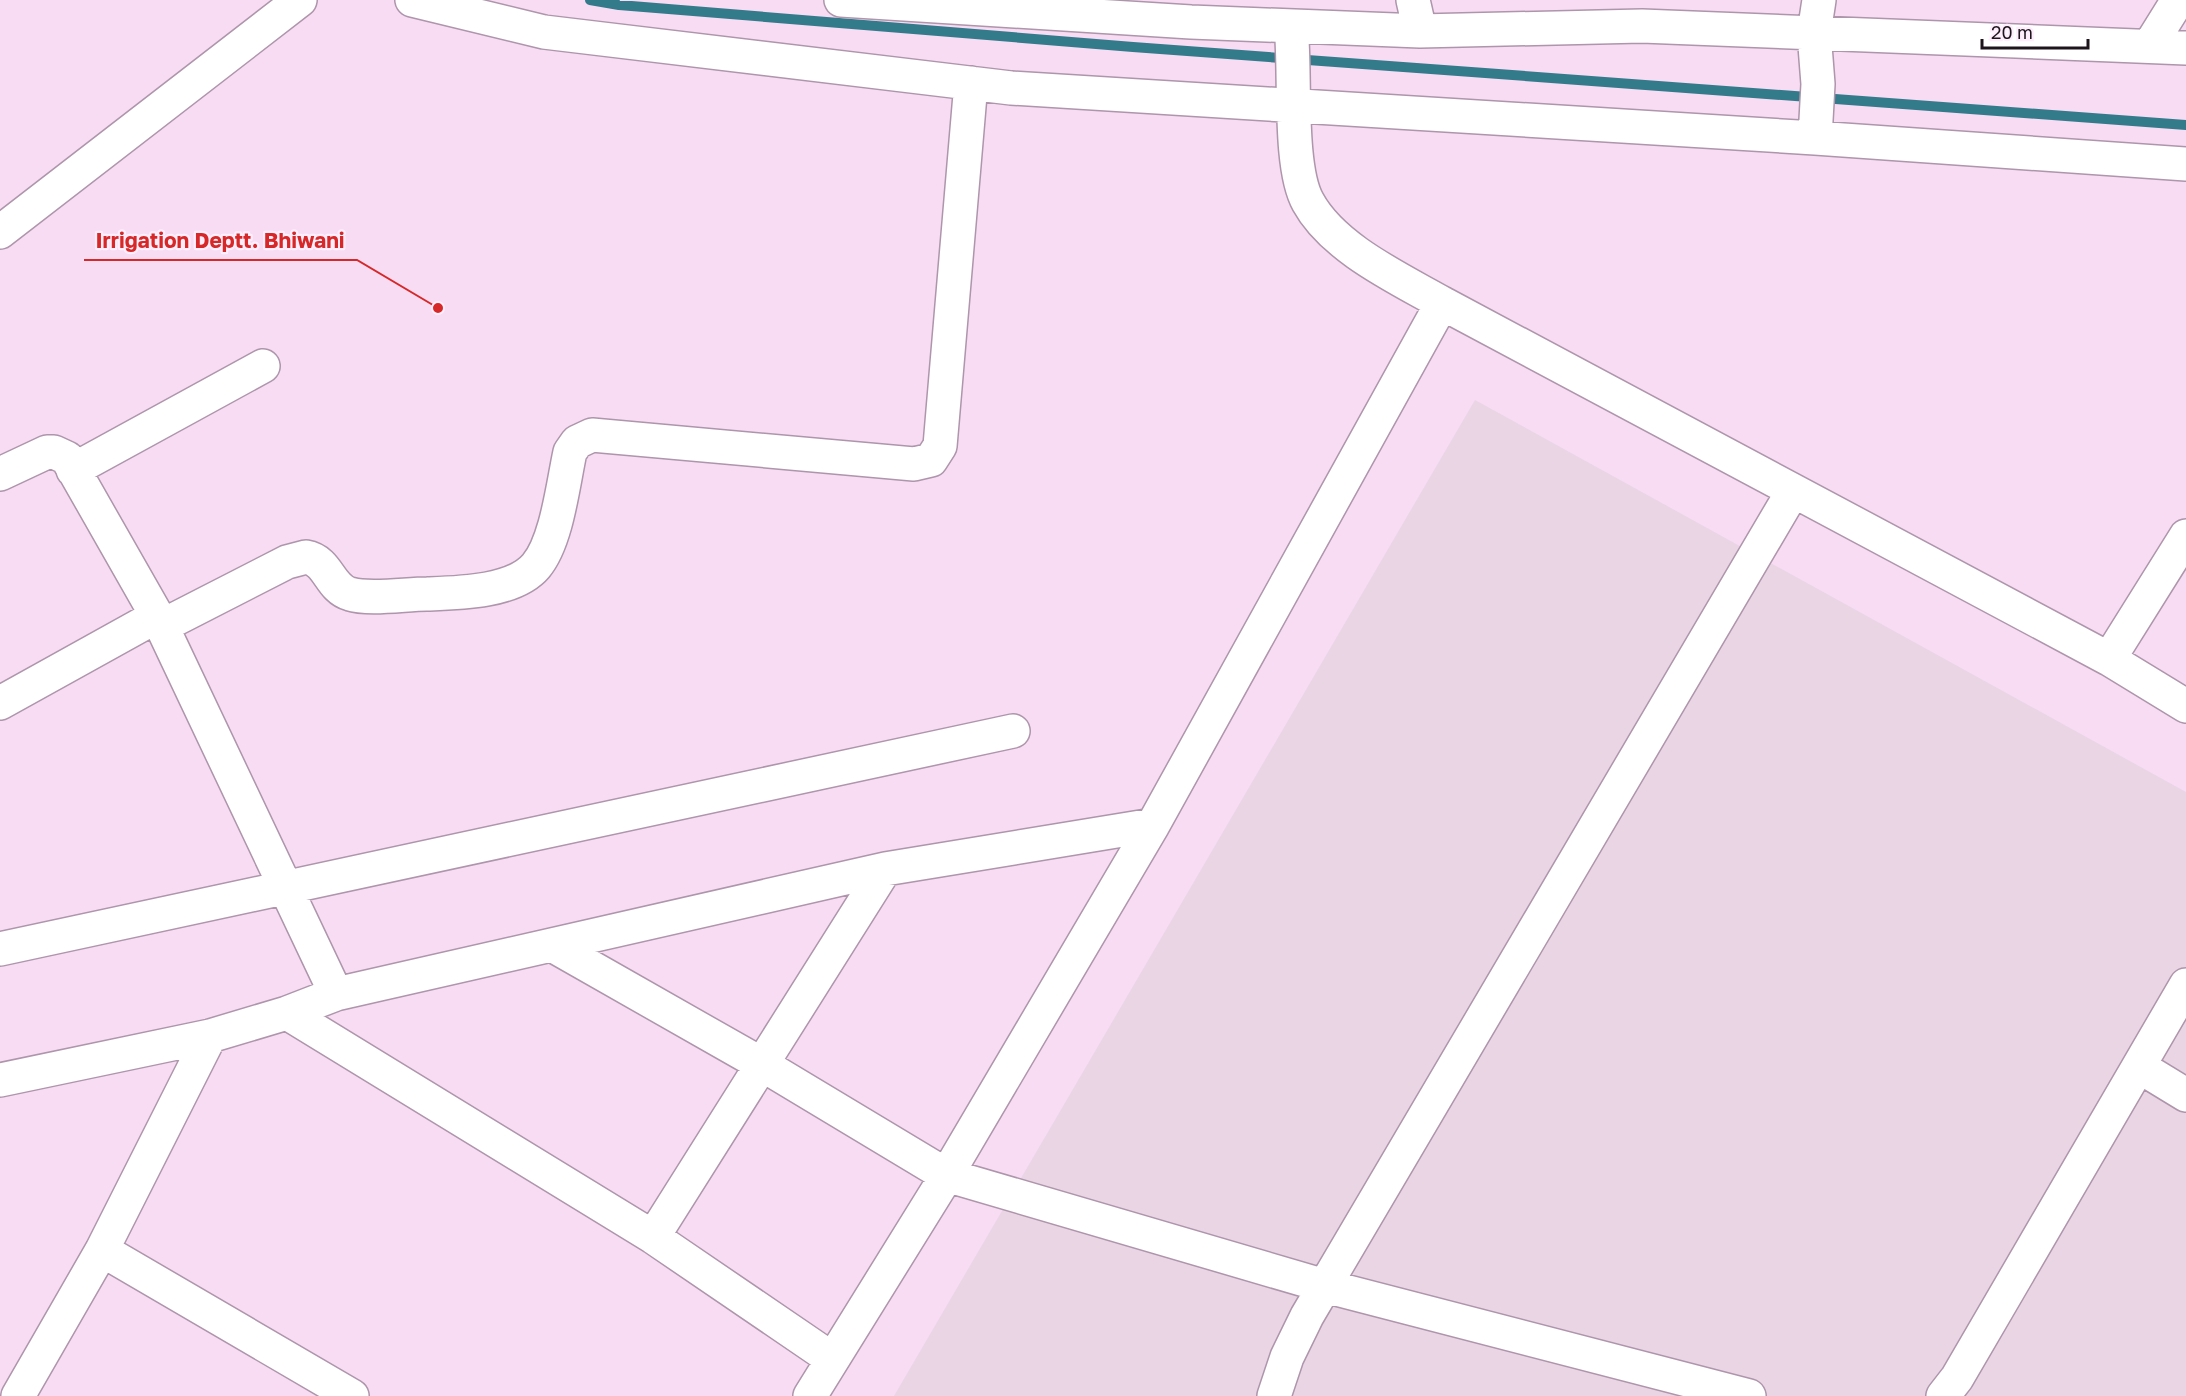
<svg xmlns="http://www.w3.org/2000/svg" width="2186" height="1396" viewBox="0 0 2186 1396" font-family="'Golos Text',sans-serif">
<rect width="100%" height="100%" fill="#f7dcf4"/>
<path fill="#ead5e4" d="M 1475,400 L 2186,792 L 2186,1396 L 894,1396 Z"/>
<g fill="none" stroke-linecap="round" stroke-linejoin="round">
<path stroke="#337a8b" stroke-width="10" d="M 590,0 L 619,5 L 1133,47 L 2186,125"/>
<g stroke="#ae95ab" stroke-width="36">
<path id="minor" d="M 412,0 L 544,32 L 1011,88 L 1815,138 L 2186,164
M 841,0 L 1191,22 L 1420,31 L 1642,26 L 2186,48
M 1413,0 L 1420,31
M 1291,26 C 1296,71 1288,167 1308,202 C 1333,248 1398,278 1442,303 L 2109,659 L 2186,706
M 2150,45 L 2178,0
M 1815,138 L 1818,84 L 1814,33 L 1819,0
M 0,232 L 300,0
M 73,470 L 263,366
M 0,474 L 47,452 L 54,452 L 67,458 L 157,616 L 336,994
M 162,626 L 287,562 L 306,557 C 329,561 329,588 350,594 C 369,600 406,594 427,594 C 459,593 514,592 536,566 C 557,541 563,484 570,452 L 577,442 L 592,435 L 914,464 L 931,460 L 940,446 L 971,83
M 2109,659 L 2186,536
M 0,703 L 157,616
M 552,945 L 763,1065 L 946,1175 L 1325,1286 L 1749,1396
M 0,949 L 1013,731
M 287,1013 L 653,1237 L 832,1359
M 2140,1067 L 2186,1095
M 0,1080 L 210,1036 L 287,1013 L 336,994 L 885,869 L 1153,825
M 653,1237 L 885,869
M 102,1250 L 352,1396
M 18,1396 L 102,1250 L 210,1036
M 810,1396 L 939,1188 L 1153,825 L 1442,303
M 1274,1396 L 1287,1357 L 1307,1316 L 1793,491
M 1943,1396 L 1957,1378 L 2186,985"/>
</g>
<use href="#minor" stroke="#fff" stroke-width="33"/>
</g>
<path fill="none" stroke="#d62828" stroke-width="2" d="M438 308L357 260H84"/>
<circle fill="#d62828" stroke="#feeefc" stroke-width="2" cx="438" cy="308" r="6"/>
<g font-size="21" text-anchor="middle" font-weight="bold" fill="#d62828" stroke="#feeefc" stroke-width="4.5" stroke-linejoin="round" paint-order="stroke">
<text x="220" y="248">Irrigation Deptt. Bhiwani</text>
</g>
<path d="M1982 39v9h106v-9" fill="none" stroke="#1d141c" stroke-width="3"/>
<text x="1991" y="39" font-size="18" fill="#1d141c" stroke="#feeefc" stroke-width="4.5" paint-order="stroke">20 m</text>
</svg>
